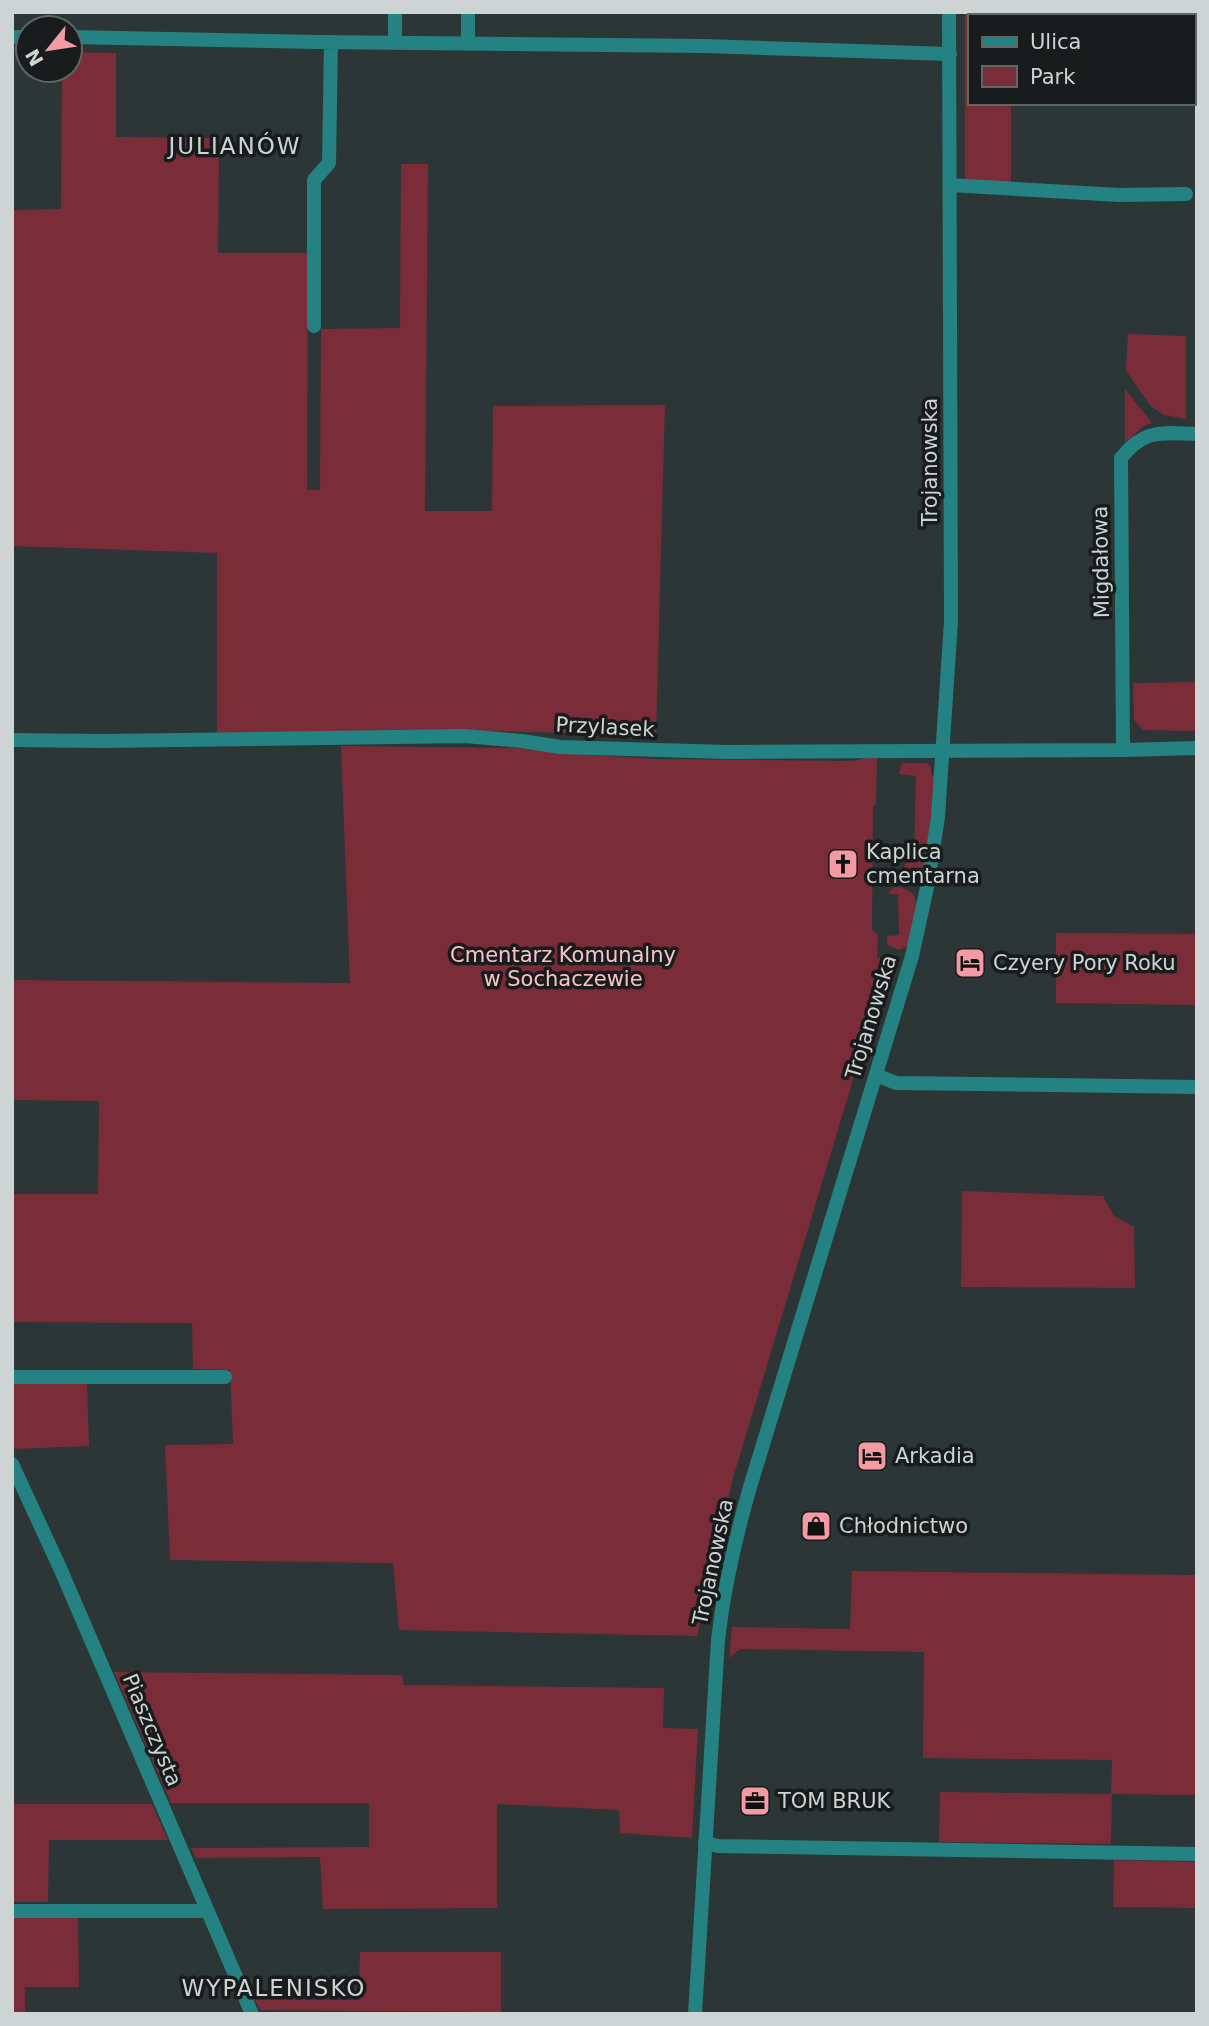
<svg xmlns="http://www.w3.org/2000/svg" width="1209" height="2026" viewBox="0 0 1209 2026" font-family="'DejaVu Sans',sans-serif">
<rect width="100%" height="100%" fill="#2c3636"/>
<path fill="#7a2d39" d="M 965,12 L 1096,12 L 1096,16 L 969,16 L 969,103 L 1011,103 L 1011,183 L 965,181 Z
M 70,52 L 116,53 L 116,137 L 219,138 L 218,253 L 308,253 L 307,490 L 320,490 L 321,329 L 400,328 L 401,164 L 428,164 L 425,511 L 492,511 L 493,406 L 665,405 L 656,735 L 491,731 L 217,734 L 217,553 L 12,546 L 12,210 L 61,209 L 62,70 L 70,70 Z
M 1128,334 L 1186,336 L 1186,419 L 1164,415 L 1151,406 L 1135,384 L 1126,370 Z
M 1125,389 L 1152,423 L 1142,427 L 1125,443 Z
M 1197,682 L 1197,731 L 1143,730 L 1134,720 L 1133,683 Z
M 341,746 L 520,748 L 575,754 L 655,759 L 852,761 L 871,757 L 877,758 L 876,804 L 873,806 L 872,930 L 878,935 L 877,958 L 890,959 L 887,968 L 877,973 L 876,980 L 881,987 L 733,1478 L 697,1636 L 399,1630 L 393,1563 L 170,1560 L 165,1445 L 233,1444 L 230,1370 L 193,1369 L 192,1323 L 12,1322 L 12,1194 L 98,1194 L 99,1101 L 12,1100 L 12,980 L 350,983 Z
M 903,763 L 927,763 L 931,766 L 931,775 L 936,776 L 925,866 L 918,875 L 907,876 L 904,865 L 911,857 L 914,857 L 916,776 L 899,774 L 901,765 Z
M 894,887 C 930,888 913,924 908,946 L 899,950 L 887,945 L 887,936 L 899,935 L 898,895 L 888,893 Z
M 1056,933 L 1197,934 L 1197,1005 L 1056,1003 Z
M 962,1191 L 1103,1196 L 1114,1216 L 1134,1227 L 1135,1288 L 961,1287 Z
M 87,1383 L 89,1446 L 15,1449 L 12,1443 L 12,1384 Z
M 852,1571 L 1197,1575 L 1197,1795 L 1112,1794 L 1111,1844 L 939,1842 L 940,1792 L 1111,1794 L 1112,1760 L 923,1758 L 924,1652 L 740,1649 L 729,1658 L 732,1627 L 850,1629 Z
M 114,1672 L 402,1675 L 404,1685 L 664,1688 L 663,1728 L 698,1729 L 692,1838 L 620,1833 L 619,1810 L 497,1804 L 497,1908 L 323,1909 L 320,1857 L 196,1858 L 191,1848 L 369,1847 L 369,1803 L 171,1803 Z
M 12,1804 L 152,1804 L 168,1840 L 49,1840 L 48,1902 L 12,1902 Z
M 1114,1860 L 1197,1862 L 1197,1908 L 1113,1907 Z
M 12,1916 L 78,1917 L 79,1987 L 25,1987 L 25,2014 L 12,2014 Z
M 360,1952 L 501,1952 L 501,2012 L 260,2010 L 254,1999 L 359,2000 Z"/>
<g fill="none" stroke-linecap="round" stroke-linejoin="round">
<path stroke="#258282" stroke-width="14" d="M 395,12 L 395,43
M 12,37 L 28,37
M 70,37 L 318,42 L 704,46 L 950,54
M 468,44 L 468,12
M 950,185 L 1119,195 L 1186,194
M 314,326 L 314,180 L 329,163 L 331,42
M 12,740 L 102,741 L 465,736 L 522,741 L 560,747 L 726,752 L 1123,750 L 1197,748
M 1123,750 L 1121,458 C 1145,428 1162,433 1197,434
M 876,1075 L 896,1083 L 1197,1087
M 12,1377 L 225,1377
M 12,1464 L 60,1568 L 252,2014
M 705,1843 L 718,1846 L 1197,1854
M 12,1911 L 208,1911"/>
<path stroke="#258282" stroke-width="14" d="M 695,2014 L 718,1640 C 724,1586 735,1539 750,1487 L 912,956 L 928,883 L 938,817 L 951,621 L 949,12"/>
</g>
<defs>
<g id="church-square" transform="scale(1.575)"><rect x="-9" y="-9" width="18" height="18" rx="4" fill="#f49aa2" stroke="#181c1c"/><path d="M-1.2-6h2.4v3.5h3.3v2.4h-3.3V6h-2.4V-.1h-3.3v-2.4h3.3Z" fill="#111"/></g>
<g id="hotel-square" transform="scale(1.575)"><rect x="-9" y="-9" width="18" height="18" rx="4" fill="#f49aa2" stroke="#181c1c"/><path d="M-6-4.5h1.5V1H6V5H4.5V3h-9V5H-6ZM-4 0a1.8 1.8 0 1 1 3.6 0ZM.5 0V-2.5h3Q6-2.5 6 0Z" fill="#111"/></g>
<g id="shop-square" transform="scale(1.575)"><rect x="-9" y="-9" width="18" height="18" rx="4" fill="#f49aa2" stroke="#181c1c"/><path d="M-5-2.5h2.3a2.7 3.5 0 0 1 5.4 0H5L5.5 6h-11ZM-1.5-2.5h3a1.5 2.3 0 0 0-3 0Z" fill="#111"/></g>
<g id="office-square" transform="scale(1.575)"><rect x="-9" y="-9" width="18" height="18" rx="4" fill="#f49aa2" stroke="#181c1c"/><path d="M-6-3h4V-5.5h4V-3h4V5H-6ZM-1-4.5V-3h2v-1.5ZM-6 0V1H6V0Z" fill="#111"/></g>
</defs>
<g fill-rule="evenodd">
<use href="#church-square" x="843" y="864"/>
<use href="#hotel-square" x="970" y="963"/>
<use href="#hotel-square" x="872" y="1456"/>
<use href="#shop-square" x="816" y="1526"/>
<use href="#office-square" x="755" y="1801"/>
</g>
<g text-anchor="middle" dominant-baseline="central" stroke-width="7" stroke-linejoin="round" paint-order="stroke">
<g font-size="21" fill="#cdd4d3" stroke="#181c1c">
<text transform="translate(930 462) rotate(-90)">Trojanowska</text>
<text transform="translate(1101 562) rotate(-91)">Migdałowa</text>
<text transform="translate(605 727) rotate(3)">Przylasek</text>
<text transform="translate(871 1017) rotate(-73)">Trojanowska</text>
<text transform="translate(713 1562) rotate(-78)">Trojanowska</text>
<text transform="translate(152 1730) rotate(67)">Piaszczysta</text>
</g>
<g font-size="21" fill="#cdd4d3" stroke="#181c1c" text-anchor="start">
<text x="866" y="852">Kaplica<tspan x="866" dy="24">cmentarna</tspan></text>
<text x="993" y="963">Czyery Pory Roku</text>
<text x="895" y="1456">Arkadia</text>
<text x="839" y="1526">Chłodnictwo</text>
<text x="778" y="1801">TOM BRUK</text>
</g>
<g font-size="21" fill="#f9c2c6" stroke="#181c1c">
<text x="563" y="955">Cmentarz Komunalny<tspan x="563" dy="24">w Sochaczewie</tspan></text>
</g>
<g font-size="23" letter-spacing="2" fill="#cdd4d3" stroke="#181c1c">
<text x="235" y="146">JULIANÓW</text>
<text x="274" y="1988">WYPALENISKO</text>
</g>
</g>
<rect width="1209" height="2026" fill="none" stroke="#cdd4d3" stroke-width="28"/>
<rect x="968" y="14" width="228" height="91" fill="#181c1c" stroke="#606665" stroke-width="2"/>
<rect x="982" y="37" width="35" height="10" fill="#258282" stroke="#606665" stroke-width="2"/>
<text x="1030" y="49" font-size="21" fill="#cdd4d3">Ulica</text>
<rect x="982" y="66" width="35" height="21" fill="#7a2d39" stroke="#606665" stroke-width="2"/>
<text x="1030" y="84" font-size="21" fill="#cdd4d3">Park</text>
<g transform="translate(49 49) rotate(240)"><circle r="33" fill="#181c1c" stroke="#606665" stroke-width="2"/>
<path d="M0-5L12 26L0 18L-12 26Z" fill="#f49aa2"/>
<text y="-10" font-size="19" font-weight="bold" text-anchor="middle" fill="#cdd4d3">N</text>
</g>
</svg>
